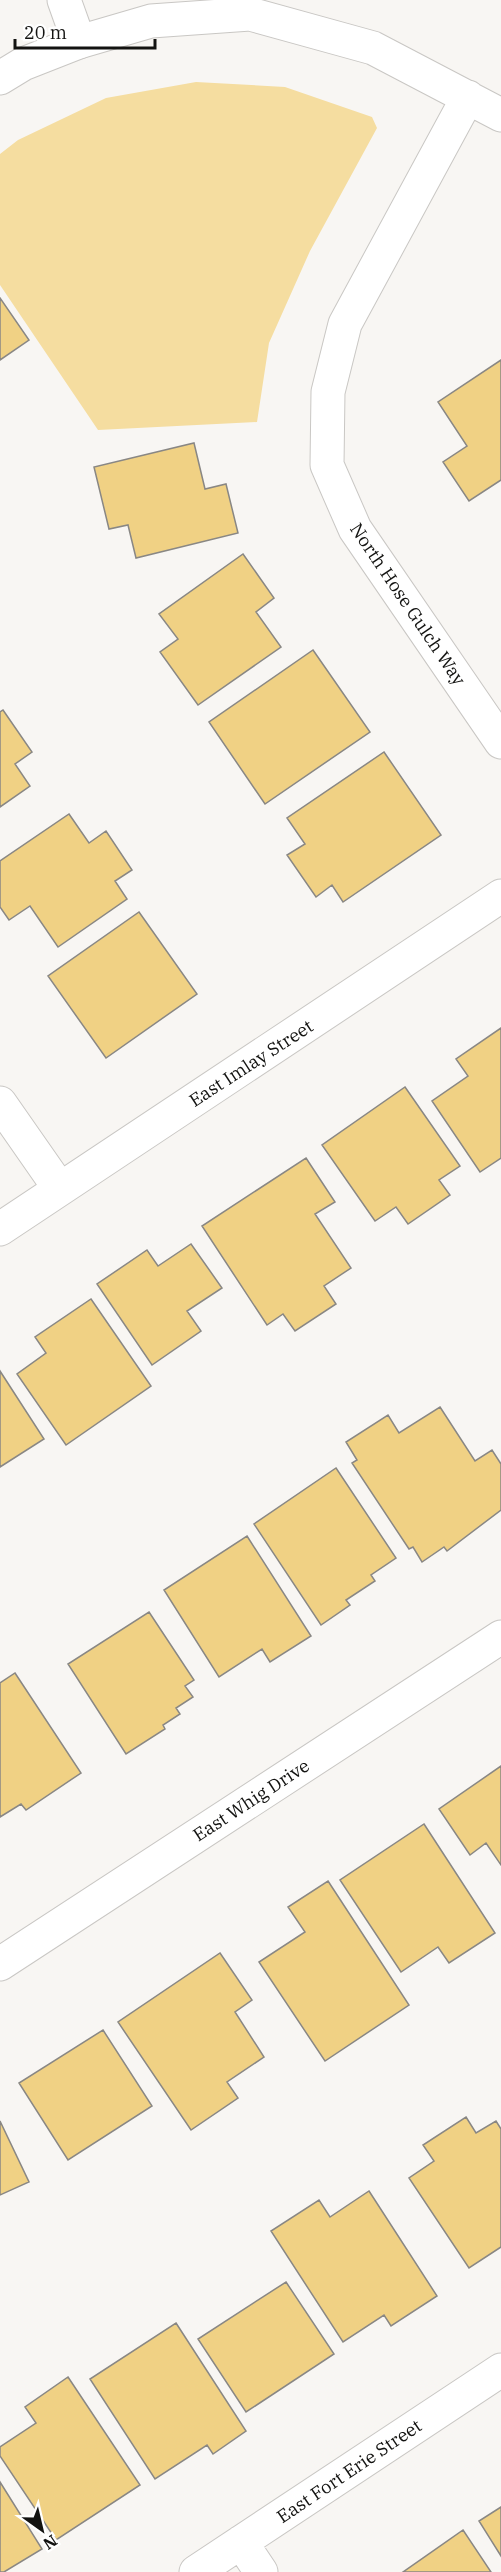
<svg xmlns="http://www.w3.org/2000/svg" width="501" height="2572" viewBox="0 0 501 2572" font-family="'IBM Plex Serif',serif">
<rect width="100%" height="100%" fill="#f8f6f3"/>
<path fill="#f5dda0" d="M 196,82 L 285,87 L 372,117 L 377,128 L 310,251 L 269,343 L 257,422 L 98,430 L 0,285 L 0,154 L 18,140 L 106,98 Z"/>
<path fill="#f0d184" stroke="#898784" stroke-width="1.5" d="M 0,298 L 29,340 L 0,360 Z
M 501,360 L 501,480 L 469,501 L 443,462 L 467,446 L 438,402 Z
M 194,443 L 205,489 L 226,484 L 238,533 L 136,558 L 128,525 L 109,529 L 94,467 Z
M 243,554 L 274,598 L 256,612 L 281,647 L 198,705 L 160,652 L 178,639 L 159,614 Z
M 313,650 L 370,732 L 265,804 L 209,722 Z
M 3,710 L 32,752 L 15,764 L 30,786 L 0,807 L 0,712 Z
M 384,752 L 441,835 L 343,902 L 332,885 L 316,897 L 287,855 L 305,844 L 287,818 Z
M 69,814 L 89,843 L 106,831 L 132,870 L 115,881 L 127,899 L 58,947 L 30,906 L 9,920 L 0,907 L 0,861 Z
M 139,912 L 197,994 L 106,1058 L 48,976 Z
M 501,1028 L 501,1158 L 480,1172 L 432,1101 L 468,1076 L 456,1059 Z
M 405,1087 L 460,1166 L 439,1180 L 450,1195 L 408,1224 L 396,1207 L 375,1221 L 322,1145 Z
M 306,1158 L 335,1202 L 315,1214 L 351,1268 L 324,1286 L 336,1304 L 295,1331 L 283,1314 L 267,1325 L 202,1226 Z
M 191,1244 L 222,1288 L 187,1311 L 201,1331 L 152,1365 L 97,1284 L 147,1250 L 158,1266 Z
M 91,1299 L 151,1386 L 66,1445 L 17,1374 L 46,1353 L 35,1337 Z
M 0,1371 L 44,1439 L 0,1467 Z
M 440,1407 L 475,1461 L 492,1450 L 501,1464 L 501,1510 L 447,1551 L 444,1547 L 422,1562 L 413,1547 L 409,1549 L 352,1463 L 357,1460 L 346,1442 L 388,1415 L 399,1433 Z
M 336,1468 L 396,1558 L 371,1575 L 375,1581 L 346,1600 L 350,1605 L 321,1625 L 254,1524 Z
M 247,1536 L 311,1636 L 270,1662 L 262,1649 L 219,1677 L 164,1590 Z
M 149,1612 L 194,1680 L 185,1686 L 193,1697 L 176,1708 L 180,1714 L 163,1725 L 165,1729 L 126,1754 L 68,1664 Z
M 15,1673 L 81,1773 L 26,1810 L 21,1804 L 0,1817 L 0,1683 Z
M 501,1766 L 501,1865 L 486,1843 L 470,1855 L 439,1809 Z
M 424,1824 L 495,1933 L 449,1963 L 438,1947 L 401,1972 L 340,1880 Z
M 328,1881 L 409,2005 L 325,2061 L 259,1962 L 305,1932 L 288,1907 Z
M 220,1953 L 252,2000 L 235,2012 L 264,2057 L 227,2082 L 238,2098 L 191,2130 L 118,2022 Z
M 103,2030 L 152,2106 L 68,2160 L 19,2083 Z
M 466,2117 L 476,2133 L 496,2121 L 501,2129 L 501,2247 L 469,2268 L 409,2178 L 434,2161 L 423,2145 Z
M 0,2121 L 29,2182 L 0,2195 Z
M 369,2191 L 437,2296 L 391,2326 L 384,2315 L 343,2342 L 271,2231 L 319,2200 L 330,2217 Z
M 286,2282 L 334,2354 L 246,2412 L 198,2339 Z
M 176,2323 L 246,2431 L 213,2454 L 207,2445 L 155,2479 L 90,2379 Z
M 68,2377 L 140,2485 L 56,2540 L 0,2456 L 0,2447 L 36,2423 L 25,2407 Z
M 0,2482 L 42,2549 L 4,2572 L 0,2572 Z
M 501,2507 L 501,2556 L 479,2521 Z
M 463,2530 L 491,2572 L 403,2572 Z"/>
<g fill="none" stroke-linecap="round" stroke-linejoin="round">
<g stroke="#c9c7c4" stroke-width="35">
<path id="street" d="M 0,78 L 23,64 L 79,42 L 151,21 L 250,14 L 373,48 L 501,115
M 468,97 L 345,324 L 328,392 L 327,465 L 355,529 L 501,742
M 0,1103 L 60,1189
M 0,1229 L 501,896
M 0,1964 L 501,1637
M 241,2542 L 261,2572
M 196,2572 L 501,2370"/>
</g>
<g stroke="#c9c7c4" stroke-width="35">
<path id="secondary" d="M 64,0 L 79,42"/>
</g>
<use href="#street" stroke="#fff" stroke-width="33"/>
<use href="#secondary" stroke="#fff" stroke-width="33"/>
</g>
<g text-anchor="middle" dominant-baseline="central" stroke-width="5" stroke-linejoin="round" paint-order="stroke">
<g font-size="18" fill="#131311" stroke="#fff">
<text transform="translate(408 604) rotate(56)">North Hose Gulch Way</text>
<text transform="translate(251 1063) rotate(-33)">East Imlay Street</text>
<text transform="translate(251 1800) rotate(-33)">East Whig Drive</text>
<text transform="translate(349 2471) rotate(-34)">East Fort Erie Street</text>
</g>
</g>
<g transform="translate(42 2530) rotate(146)" stroke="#ffffff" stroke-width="4.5" paint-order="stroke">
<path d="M0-4.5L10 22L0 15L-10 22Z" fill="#131311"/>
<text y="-9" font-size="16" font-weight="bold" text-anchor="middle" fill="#131311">N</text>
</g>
<path d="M15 39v9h140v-9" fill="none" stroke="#131311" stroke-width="3"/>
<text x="24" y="39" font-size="18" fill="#131311" stroke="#ffffff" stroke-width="4.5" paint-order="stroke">20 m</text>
</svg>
